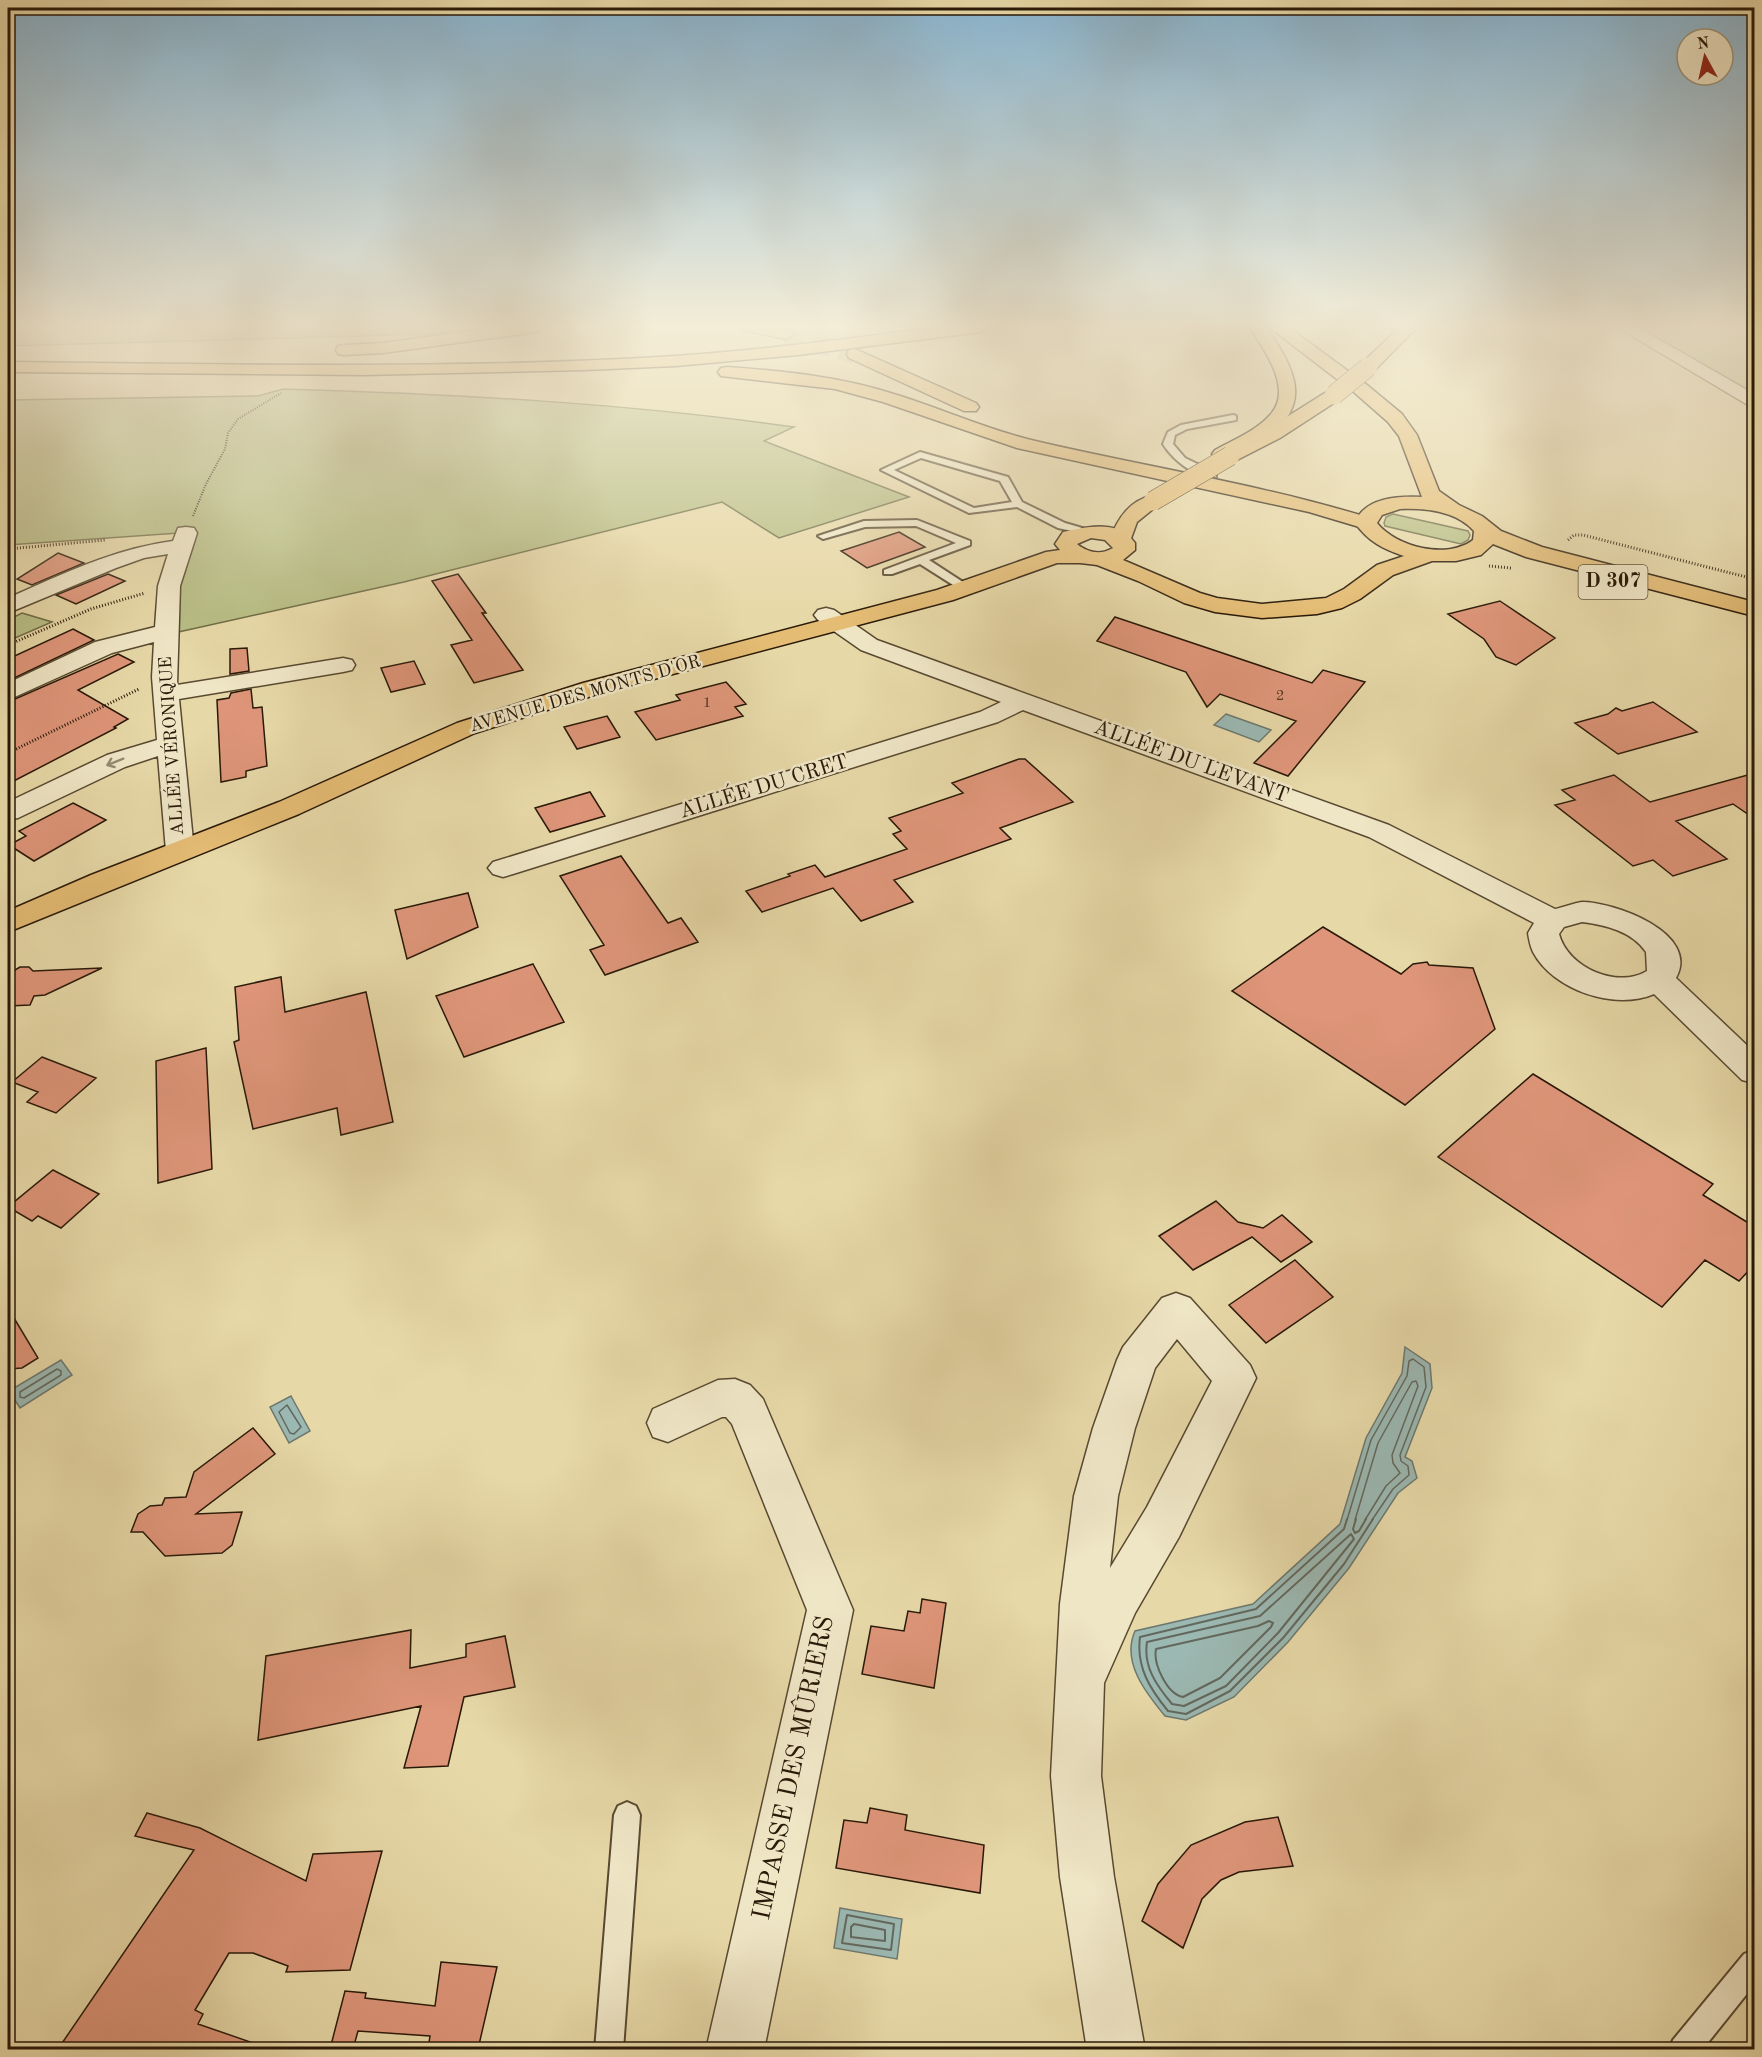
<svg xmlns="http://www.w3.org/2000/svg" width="1762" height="2057" viewBox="0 0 1762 2057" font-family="'Old Standard TT',serif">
<rect width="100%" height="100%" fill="#e7d8a7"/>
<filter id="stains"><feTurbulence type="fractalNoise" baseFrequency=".00333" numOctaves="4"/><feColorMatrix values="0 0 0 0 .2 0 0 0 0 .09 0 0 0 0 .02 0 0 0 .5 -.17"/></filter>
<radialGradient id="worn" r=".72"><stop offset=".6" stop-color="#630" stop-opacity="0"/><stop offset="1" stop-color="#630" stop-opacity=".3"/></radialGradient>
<path fill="#b8be85" stroke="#706c46" stroke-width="1.5" d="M 8,327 L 480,327 L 429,334 L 8,346 Z
M 1630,327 L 1754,327 L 1754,397 Z
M 283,389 C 454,394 625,403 794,427 L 764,441 L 909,497 L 779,538 L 722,502 L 404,582 L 174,633 L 182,570 L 193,532 L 8,545 L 8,400 L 258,396 Z
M 1393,514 L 1468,531 L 1470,535 L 1468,540 L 1461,544 L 1385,526 L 1384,523 L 1386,517 Z
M 22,613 L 52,622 L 8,641 L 8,620 Z"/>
<path fill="#9bb8b2" stroke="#6d786e" stroke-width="1.5" d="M 1226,714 L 1271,730 L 1259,742 L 1214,725 Z
M 1405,1347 L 1430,1364 L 1432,1388 L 1405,1457 L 1412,1461 L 1417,1478 L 1398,1493 L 1349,1568 L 1288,1642 L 1234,1697 L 1186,1720 L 1165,1716 C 1146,1693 1121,1662 1135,1631 L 1253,1604 L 1340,1524 L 1366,1438 L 1402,1373 Z
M 61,1360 L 72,1375 L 20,1408 L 9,1391 Z
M 291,1396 L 310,1431 L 289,1443 L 270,1407 Z
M 840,1908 L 902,1919 L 897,1959 L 834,1948 Z"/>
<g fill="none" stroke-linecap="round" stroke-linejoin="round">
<path stroke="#62685d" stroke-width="1.5" d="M 57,1369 L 61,1371 L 61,1375 L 24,1398 L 20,1397 L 20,1392 Z
M 287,1405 L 301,1427 L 294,1434 L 290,1433 L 279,1412 Z
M 1347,1520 L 1371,1440 L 1407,1376 L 1409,1361 L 1413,1359 L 1424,1367 L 1426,1387 L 1400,1455 L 1401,1461 L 1408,1466 L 1409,1475 L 1393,1489 L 1372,1520
M 1355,1520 L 1378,1443 L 1412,1382 L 1416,1381 L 1418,1386 L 1392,1455 L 1393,1463 L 1400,1473 L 1386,1486 L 1365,1520"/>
<path stroke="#62685d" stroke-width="2" d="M 1347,1519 L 1344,1529 L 1256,1609 L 1140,1637 C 1136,1667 1150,1689 1168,1711 L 1186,1714 L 1230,1691 L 1283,1638 L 1344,1564 L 1373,1519
M 1356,1519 L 1353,1529 L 1355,1533 L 1359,1531 L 1366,1519
M 1351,1534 L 1354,1539 L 1278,1633 L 1226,1686 L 1184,1706 L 1172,1704 C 1157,1686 1143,1667 1147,1642 L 1260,1616 Z
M 1269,1621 L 1273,1623 L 1271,1627 L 1220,1678 L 1183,1697 C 1167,1694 1153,1664 1156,1649 L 1258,1626 Z
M 847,1915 L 894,1924 L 891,1950 L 842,1943 Z
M 854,1924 L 885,1930 L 885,1941 L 851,1937 L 851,1927 Z"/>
</g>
<path fill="#de9579" stroke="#291908" stroke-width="1.5" d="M 899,532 L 925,547 L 867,568 L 841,551 Z
M 58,553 L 84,563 L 32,585 L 17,579 Z
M 108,574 L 125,581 L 76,604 L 56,595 Z
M 458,574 L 486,613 L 482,613 L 523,670 L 474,683 L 451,645 L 472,640 L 432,581 Z
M 1500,601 L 1555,638 L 1516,665 L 1496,657 L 1484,639 L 1448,614 Z
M 1115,617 L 1312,683 L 1323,670 L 1365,682 L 1288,776 L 1254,763 L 1296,721 L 1220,694 L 1207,707 L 1186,672 L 1097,641 Z
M 73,629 L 94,640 L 8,681 L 8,659 Z
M 247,648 L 249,671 L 230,674 L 230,649 Z
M 118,654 L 134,662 L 78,690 L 128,719 L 114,727 L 116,728 L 8,784 L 8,702 Z
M 414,661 L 425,684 L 391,692 L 381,668 Z
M 726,682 L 746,704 L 735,707 L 743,716 L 656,740 L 635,712 L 680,700 L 676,695 Z
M 251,689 L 253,708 L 262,707 L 267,766 L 246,771 L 246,777 L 221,782 L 217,700 L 229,698 L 231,693 Z
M 1653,702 L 1697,732 L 1618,754 L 1575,723 L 1608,714 L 1616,708 L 1622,711 Z
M 607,716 L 620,737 L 577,749 L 564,727 Z
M 1019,759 L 1025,759 L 1073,802 L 1000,828 L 1011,839 L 894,880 L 913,902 L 861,921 L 833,888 L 762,912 L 746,891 L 790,876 L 788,874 L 815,865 L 825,877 L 907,849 L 893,834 L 901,831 L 889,818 L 963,793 L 952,783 Z
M 1755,773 L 1755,819 L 1733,804 L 1676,821 L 1727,859 L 1673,876 L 1653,860 L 1633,866 L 1555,805 L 1575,800 L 1562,790 L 1614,775 L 1650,802 Z
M 590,792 L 605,816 L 550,832 L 535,808 Z
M 73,803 L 106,820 L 34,861 L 9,845 L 26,836 L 19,831 Z
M 621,856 L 668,923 L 681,918 L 698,942 L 605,975 L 590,950 L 604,945 L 560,876 Z
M 468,893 L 478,927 L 407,959 L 395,910 Z
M 1323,927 L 1401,974 L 1413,964 L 1427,962 L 1429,965 L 1473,968 L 1495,1029 L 1405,1105 L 1232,991 Z
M 533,964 L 564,1022 L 464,1057 L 436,996 Z
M 20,967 L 29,967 L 33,971 L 102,968 L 45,995 L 34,996 L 30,1005 L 8,1006 L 8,974 Z
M 281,977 L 285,1012 L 366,992 L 393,1122 L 341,1135 L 337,1108 L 253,1129 L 234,1042 L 239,1040 L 235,987 Z
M 206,1048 L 212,1169 L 158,1183 L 156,1061 Z
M 42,1057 L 96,1078 L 56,1113 L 27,1102 L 38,1092 L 12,1082 Z
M 1533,1074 L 1713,1184 L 1703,1195 L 1755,1227 L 1755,1264 L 1739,1281 L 1705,1260 L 1662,1307 L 1438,1157 Z
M 53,1170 L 99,1194 L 61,1228 L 38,1216 L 32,1221 L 8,1207 Z
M 1216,1201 L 1238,1222 L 1263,1228 L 1282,1215 L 1312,1242 L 1281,1262 L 1252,1237 L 1193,1270 L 1159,1236 Z
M 1295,1260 L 1333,1297 L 1266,1343 L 1229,1305 Z
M 8,1308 L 38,1358 L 22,1368 L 8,1369 Z
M 253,1428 L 275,1454 L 196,1514 L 242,1512 L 232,1545 L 222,1553 L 165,1556 L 143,1532 L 131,1532 L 138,1514 L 150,1506 L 162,1505 L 165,1498 L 186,1497 L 194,1472 Z
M 922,1599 L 946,1603 L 934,1688 L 862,1674 L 871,1626 L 904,1631 L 908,1611 L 920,1613 Z
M 411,1630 L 410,1668 L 466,1657 L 466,1644 L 505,1636 L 515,1687 L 464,1697 L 448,1766 L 404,1768 L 421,1706 L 258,1740 L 266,1656 Z
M 870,1808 L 907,1815 L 905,1830 L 984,1845 L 980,1893 L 836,1868 L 844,1820 L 867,1823 Z
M 147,1813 L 200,1828 L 306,1881 L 313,1854 L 382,1851 L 350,1970 L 286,1972 L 288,1966 L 253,1953 L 229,1953 L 195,2010 L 203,2014 L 198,2024 L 262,2046 L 262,2049 L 58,2049 L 194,1850 L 135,1836 Z
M 1278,1817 L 1293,1866 L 1239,1872 L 1221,1880 L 1202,1899 L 1183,1948 L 1142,1921 L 1158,1884 L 1191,1845 L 1245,1822 Z
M 441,1962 L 497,1967 L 478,2049 L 428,2049 L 430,2036 L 358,2031 L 353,2049 L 330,2049 L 345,1991 L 366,1993 L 365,1998 L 435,2006 Z"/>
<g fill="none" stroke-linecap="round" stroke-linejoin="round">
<path stroke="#c1b287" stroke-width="19" stroke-dasharray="19 9" stroke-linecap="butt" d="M 786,334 L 855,354"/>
<g stroke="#584930" stroke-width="4">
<path id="lane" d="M 1233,415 L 1236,416 L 1236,420 L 1187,429 L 1175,435 L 1173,444 L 1185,458 L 1216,473 L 1216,477 C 1196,479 1173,460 1163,444 L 1168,432 L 1181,425 Z
M 920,452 L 1008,477 L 1022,502 L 1065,523 L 1096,532 L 1091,535 L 1058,528 L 1017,507 L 969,513 L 881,470 ZM 921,458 L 1000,481 L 1012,502 L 974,508 L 894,470 Z
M 917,520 L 970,541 L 970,545 L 929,560 L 969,586 L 969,590 L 961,590 L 920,564 L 892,574 L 884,574 L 884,570 L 956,543 L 916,526 L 865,527 L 823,539 L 818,536 L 864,521 Z
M 627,1802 L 636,1806 L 640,1815 L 623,2050 L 595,2050 L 614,1815 L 618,1806 Z
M 1754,1950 L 1754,1985 L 1702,2050 L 1669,2050 L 1673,2040 L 1744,1954 Z"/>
</g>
<g stroke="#584930" stroke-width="3">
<path id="street" d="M 1617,327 L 1637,327 L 1754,394 L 1754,406 L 1748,405 Z
M 186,527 L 194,528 L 197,533 L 180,586 L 177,685 L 343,658 L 352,660 L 355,665 L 352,670 L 343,672 L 179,699 L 194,851 L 190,857 L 180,860 L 170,857 L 166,851 L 158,756 L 125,767 L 18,818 L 8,820 L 8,802 L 107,755 L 157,740 L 152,677 L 154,642 L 112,653 L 8,700 L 8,683 L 95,642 L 155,627 L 158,586 L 168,554 L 144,558 L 116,568 L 8,613 L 8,598 C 63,574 113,549 173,541 L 178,528 Z
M 826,608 L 834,610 L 877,640 L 1389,825 L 1555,909 C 1564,907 1574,903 1582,902 C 1614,902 1701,933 1676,978 L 1754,1052 L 1754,1083 L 1742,1080 L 1654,994 C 1615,1011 1553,990 1533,952 C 1530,946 1529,939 1528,933 L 1534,923 L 1369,837 L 1023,710 L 998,722 L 513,874 L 503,877 L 493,874 L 488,868 L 493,862 L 980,712 L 1001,702 L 861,650 L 818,620 L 814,615 L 818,610 ZM 1582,922 C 1605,925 1632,931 1646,952 L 1647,971 C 1617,989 1568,968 1559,934 L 1564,927 Z
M 1176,1293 L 1190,1298 L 1250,1365 L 1256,1378 L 1179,1537 L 1135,1613 L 1104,1683 L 1101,1776 L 1114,1877 L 1145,2050 L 1087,2050 L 1060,1877 L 1051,1776 L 1060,1604 L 1074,1496 L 1093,1428 L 1117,1360 L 1123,1347 L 1162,1298 ZM 1177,1339 L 1212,1381 L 1147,1507 L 1110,1568 L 1118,1496 L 1135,1428 L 1155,1368 Z
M 735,1379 L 750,1385 L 763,1399 L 853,1610 L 764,2050 L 706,2050 L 807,1610 L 732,1424 L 726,1417 L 722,1417 L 668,1442 L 653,1437 L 647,1423 L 653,1409 L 718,1380 Z"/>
</g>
<g stroke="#291908" stroke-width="3">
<path id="primary" d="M 1249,327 L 1266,327 C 1295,369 1315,406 1263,439 C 1250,447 1236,456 1222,460 L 1215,458 L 1212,454 L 1215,450 C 1233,440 1256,431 1270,415 C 1294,390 1264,349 1249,327 Z
M 1269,327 L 1288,327 L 1367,385 L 1402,414 L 1417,435 L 1439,491 L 1459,505 L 1482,516 L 1501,531 L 1542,547 L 1754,602 L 1754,616 L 1526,557 L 1493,544 L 1481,555 L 1456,561 L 1432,561 L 1393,575 L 1360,599 L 1342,608 L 1317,614 L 1262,618 L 1215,612 L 1184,603 L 1138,581 L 1097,565 L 1080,563 L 1057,563 L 953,600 L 601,693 L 475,733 L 299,814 L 8,932 L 8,911 L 91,875 L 279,802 L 457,723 L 583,683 L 937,590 L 1046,552 L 1060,550 L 1055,544 L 1063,532 C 1087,527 1118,519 1135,543 L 1135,550 L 1123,560 L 1200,593 L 1217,598 L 1262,604 L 1326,598 L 1344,589 L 1377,565 L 1404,556 C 1383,549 1369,542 1355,523 C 1364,497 1399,496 1422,497 L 1399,436 L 1388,422 L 1355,393 ZM 1400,509 C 1426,508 1456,511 1474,531 L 1473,540 C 1447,560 1396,547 1377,523 L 1382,515 ZM 1091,538 L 1105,540 L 1113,548 C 1101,555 1088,553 1077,544 Z"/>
</g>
<g stroke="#291908" stroke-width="3">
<path id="highway" d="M 500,327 L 545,327 L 537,332 L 383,353 L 344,355 L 338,354 L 336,350 L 338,346 L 344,345 L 383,343 Z
M 740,327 L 775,327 L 792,330 L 794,334 L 786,339 L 742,330 Z
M 941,327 L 989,327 L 981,332 L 798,355 L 676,366 L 585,370 L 363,375 L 8,372 L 8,362 C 230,364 453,370 675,356 C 764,350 853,338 941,327 Z
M 1400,327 L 1417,327 L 1374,371 L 1362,371 L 1359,367 L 1362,363 Z
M 855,349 L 976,403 L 979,407 L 976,411 L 964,411 L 849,358 L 847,354 L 849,350 Z
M 727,367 C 785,371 842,377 897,395 C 942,409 986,429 1031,440 C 1145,467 1261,484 1373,519 L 1377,523 L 1373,527 L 1366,529 L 1309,512 L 1017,448 L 883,402 L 835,389 L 721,376 L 718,372 L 721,368 Z
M 1334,390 L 1340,391 L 1343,395 L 1340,399 L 1280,438 L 1237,460 L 1223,460 L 1220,456 L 1223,452 L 1266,430 L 1328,391 Z
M 1153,495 L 1160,497 L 1163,501 L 1137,522 L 1129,544 L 1121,545 L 1113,544 L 1110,539 C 1118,518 1129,501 1153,495 Z"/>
</g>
<path stroke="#291908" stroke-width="2" stroke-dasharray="1 1.5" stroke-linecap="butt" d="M 193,516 L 206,484 L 225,449 L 228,433 L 238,419 L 281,393"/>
<path stroke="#291908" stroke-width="3" stroke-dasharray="1 2" stroke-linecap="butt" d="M 1568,540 L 1574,535 L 1583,535 L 1754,579
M 8,549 L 105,540
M 1489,566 L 1511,568
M 8,645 L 91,609 L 145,593
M 8,753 L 139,689"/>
<use href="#lane" fill="#efe6c6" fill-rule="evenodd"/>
<use href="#street" fill="#efe6c6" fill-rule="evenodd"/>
<use href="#primary" fill="#e4bc74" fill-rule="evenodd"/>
<use href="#highway" fill="#e4bc74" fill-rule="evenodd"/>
<g stroke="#291908" stroke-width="20" stroke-linecap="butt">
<path id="highway-bridge" d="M 1334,395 L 1368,367
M 1153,501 L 1230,456"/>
</g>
<use href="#highway-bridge" stroke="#e4bc74" stroke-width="19"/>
</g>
<defs><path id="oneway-shaft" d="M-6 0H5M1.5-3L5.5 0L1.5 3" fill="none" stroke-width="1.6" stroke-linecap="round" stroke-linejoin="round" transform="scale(1.5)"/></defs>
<use stroke="#968a70" href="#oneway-shaft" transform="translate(115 762) rotate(158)"/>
<linearGradient id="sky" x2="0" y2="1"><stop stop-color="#89b6d2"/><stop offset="0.53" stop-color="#f4edd7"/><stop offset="1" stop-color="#f4edd7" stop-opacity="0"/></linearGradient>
<rect width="1762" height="615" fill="url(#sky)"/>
<g text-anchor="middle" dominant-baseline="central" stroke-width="5" stroke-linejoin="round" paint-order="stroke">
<g font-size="15" fill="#563824">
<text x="1280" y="696">2</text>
<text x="707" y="703">1</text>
</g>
<g font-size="18" fill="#291908" stroke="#efe6c6">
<text transform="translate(585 694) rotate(-16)">AVENUE DES MONTS D'OR</text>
<text transform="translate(172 746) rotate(-94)">ALLÉE VÉRONIQUE</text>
</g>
<rect fill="#efe6c6" stroke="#645641" stroke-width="1.5" x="1578.5" y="565" width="69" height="34" rx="4.5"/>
<g font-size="20" font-weight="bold" fill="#291908">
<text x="1613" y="582">D 307</text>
</g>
<g font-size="21" fill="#291908" stroke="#efe6c6">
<text transform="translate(1191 762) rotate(20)">ALLÉE DU LEVANT</text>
<text transform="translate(764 787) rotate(-17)">ALLÉE DU CRET</text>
</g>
<g font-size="26" fill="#291908" stroke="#efe6c6">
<text transform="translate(794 1768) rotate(-78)">IMPASSE DES MÛRIERS</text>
</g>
</g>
<rect width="1762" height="2057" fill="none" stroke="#e7d8a7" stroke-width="30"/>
<rect x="9" y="9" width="1744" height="2039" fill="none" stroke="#291908" stroke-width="3"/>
<rect x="15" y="15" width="1732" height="2027" fill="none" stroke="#291908" stroke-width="1.5"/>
<g transform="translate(1705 57) rotate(352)"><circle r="28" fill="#efe6c6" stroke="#a0947a" stroke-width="1.5"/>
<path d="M0-4.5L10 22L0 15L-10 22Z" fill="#8f2418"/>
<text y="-9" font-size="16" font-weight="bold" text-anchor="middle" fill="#291908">N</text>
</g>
<rect width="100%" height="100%" filter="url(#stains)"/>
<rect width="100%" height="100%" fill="url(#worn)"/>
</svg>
